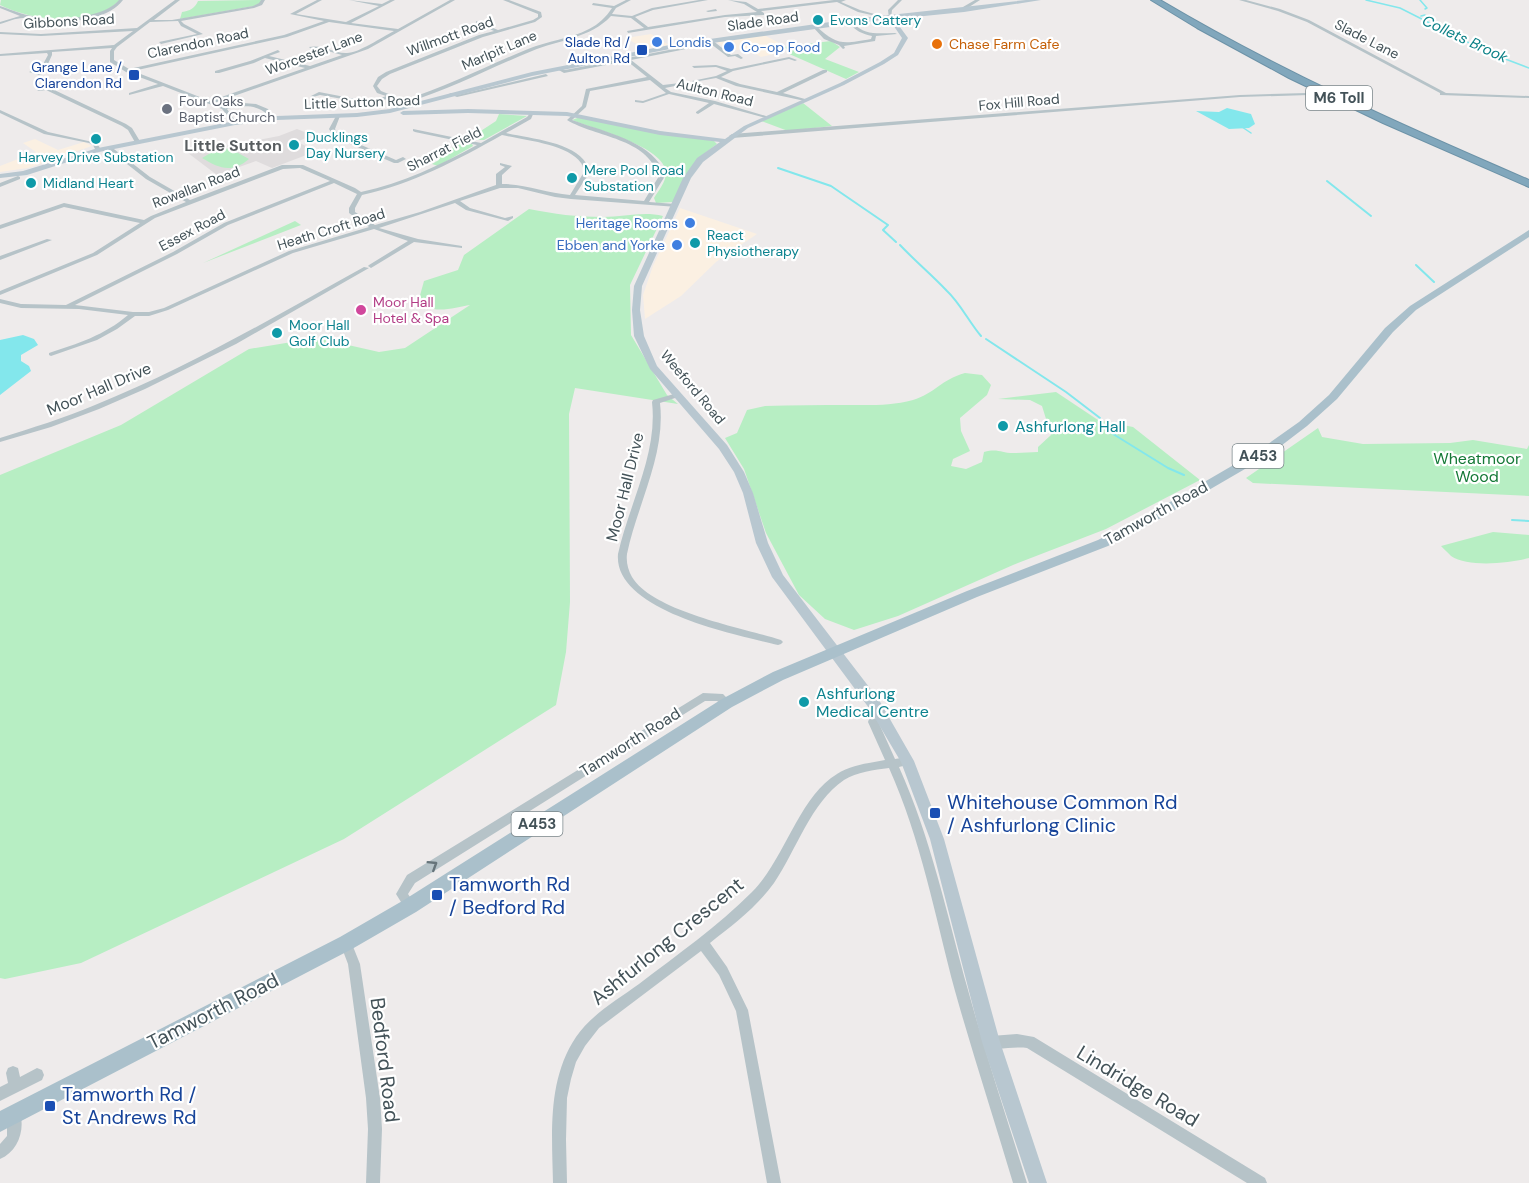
<svg xmlns="http://www.w3.org/2000/svg" width="1529" height="1183" viewBox="0 0 1529 1183" font-family="'DM Sans',sans-serif">
<rect width="100%" height="100%" fill="#eeebeb"/>
<path fill="#fbf0e2" d="M 651,34 L 669,45 L 645,49 L 626,38 Z
M 764,35 L 785,46 L 775,48 L 783,52 L 761,57 L 747,49 L 728,51 L 717,42 Z
M 35,139 L 58,150 L 84,142 L 92,146 L 28,168 L 0,172 L 0,166 L 36,152 L 23,143 Z
M 680,208 L 757,234 L 716,262 L 681,296 L 645,319 L 643,295 L 653,266 Z"/>
<path fill="#dfdcdd" d="M 297,129 L 312,135 L 297,142 L 317,151 L 272,168 L 256,161 L 217,175 L 188,153 L 279,136 Z"/>
<path fill="#b7eec3" d="M 1,0 L 119,0 L 119,1 C 91,28 32,21 0,5 Z
M 261,0 L 260,3 L 254,6 L 180,19 L 182,12 C 190,11 195,8 198,1 Z
M 831,41 L 840,47 L 825,59 L 859,72 L 846,79 L 787,53 L 791,51 L 783,47 Z
M 803,103 L 832,126 L 788,131 L 761,121 Z
M 499,114 L 527,116 L 484,140 L 467,140 L 496,121 Z
M 580,117 L 714,141 L 717,144 L 701,156 L 673,202 L 656,203 L 654,198 C 658,191 666,182 666,173 C 665,146 593,129 572,120 Z
M 463,142 L 472,144 L 473,146 L 438,166 L 432,164 L 439,160 L 435,157 Z
M 229,148 L 249,159 C 231,174 219,168 202,158 L 214,151 Z
M 529,209 C 554,214 577,217 603,217 C 624,217 643,211 663,216 L 630,285 L 631,335 L 667,395 L 678,404 L 575,388 L 569,414 L 570,602 L 566,652 L 556,705 L 344,839 L 81,963 L 5,979 L 0,978 L 0,475 L 121,425 L 249,349 L 304,340 L 326,340 L 379,352 L 405,348 L 470,305 C 455,307 429,317 419,299 L 424,281 L 458,270 L 464,255 Z
M 295,221 L 301,225 L 203,263 Z
M 965,373 L 982,375 L 991,385 L 987,395 L 960,418 L 961,431 L 970,451 L 953,459 L 951,466 L 966,469 L 982,462 L 984,452 C 998,448 1001,453 1013,453 C 1022,453 1030,452 1038,452 L 1038,447 L 1051,435 L 1042,406 L 1030,400 L 998,399 L 1056,392 L 1098,420 L 1133,427 L 1200,480 L 1106,529 L 1013,565 L 898,616 L 854,630 L 825,619 L 799,595 L 766,533 L 744,469 L 725,438 L 737,433 L 747,410 L 765,406 C 793,405 820,405 848,405 C 870,405 891,406 913,400 C 934,394 942,379 965,373 Z
M 1318,428 L 1322,437 L 1363,444 L 1450,443 L 1473,440 L 1527,449 L 1529,445 L 1529,496 L 1253,483 L 1246,478 Z
M 1493,532 L 1529,535 L 1529,558 C 1510,563 1469,568 1451,556 C 1448,553 1444,549 1441,546 Z"/>
<path fill="#83e7ec" d="M 1227,108 L 1251,114 L 1255,124 L 1249,128 L 1229,129 L 1196,111 L 1219,112 Z
M 23,335 L 34,339 L 38,345 L 21,355 L 21,361 L 29,366 L 31,371 L 0,395 L 0,340 Z"/>
<g fill="none" stroke-linecap="round" stroke-linejoin="round">
<path stroke="#83e7ec" stroke-width="1.5" d="M 1366,0 L 1400,8 L 1487,52 L 1529,68
M 1420,0 L 1427,8 L 1425,9
M 1421,16 L 1425,15
M 1242,127 L 1251,133"/>
<path stroke="#83e7ec" stroke-width="2" d="M 778,168 L 831,186 L 888,225 L 883,230 L 896,242
M 1327,181 L 1371,216
M 900,245 C 915,261 932,275 947,291 C 960,303 969,322 981,336
M 1416,265 L 1434,282
M 986,339 L 1066,392 L 1100,418
M 1105,429 L 1168,468 L 1184,475
M 1512,520 L 1529,521"/>
<g stroke="#6c92a7" stroke-width="2">
<path id="highway" d="M 1151,0 L 1160,0 C 1278,70 1403,126 1529,180 L 1529,187 L 1383,123 L 1289,78 L 1197,28 Z"/>
</g>
<path fill="#b6c3c8" fill-rule="evenodd" d="M 119,0 L 123,0 C 108,20 70,23 47,21 C 39,21 30,17 23,18 C 16,18 7,22 0,24 L 0,22 L 20,16 L 0,8 L 0,6 C 14,11 27,16 42,18 C 62,21 105,17 119,0 Z
M 175,0 L 180,0 L 154,20 L 172,20 L 253,6 L 259,3 L 261,0 L 265,0 L 262,5 L 254,8 L 181,21 L 184,24 L 203,34 L 161,44 L 159,42 L 197,34 L 181,26 L 178,21 L 150,22 L 117,47 L 114,51 L 114,60 L 129,69 L 284,35 L 324,21 L 290,14 L 317,0 L 322,0 L 296,14 L 346,22 L 379,6 L 349,0 L 382,4 L 390,0 L 395,0 L 351,23 L 398,29 L 450,0 L 455,0 L 368,49 L 214,103 L 224,106 L 243,103 L 256,104 L 268,109 L 273,115 L 269,116 C 257,104 243,105 227,109 L 237,123 L 235,124 L 222,109 L 163,86 L 129,95 L 129,93 L 158,84 L 126,72 L 110,62 L 110,51 L 112,48 L 52,52 L 52,55 L 47,66 L 54,70 L 39,75 L 29,72 L 42,66 L 48,55 L 47,53 L 0,56 L 0,54 L 114,45 L 133,31 L 41,36 L 0,34 L 0,32 L 41,34 L 137,28 ZM 329,22 L 394,31 C 382,37 359,53 347,53 C 334,54 324,44 309,47 L 311,49 L 317,48 L 342,55 L 310,66 L 269,56 L 280,52 L 278,50 L 250,61 L 215,71 L 215,73 L 219,73 L 254,63 L 265,58 L 305,68 L 210,101 L 133,71 L 287,37 ZM 44,69 L 48,70 L 39,73 L 36,72 Z
M 503,0 L 509,0 L 541,12 L 542,17 L 535,22 L 483,37 L 390,74 L 382,79 L 377,86 L 381,91 L 404,100 C 447,87 486,66 528,49 C 547,41 570,39 589,29 C 599,24 606,17 612,8 L 592,5 L 593,3 L 614,6 L 626,0 L 631,0 L 616,8 L 612,14 L 632,16 L 652,8 L 699,0 L 708,0 L 653,10 L 635,17 L 648,27 L 725,15 L 757,12 L 744,4 L 728,0 L 746,2 L 758,9 L 834,0 L 846,0 L 841,2 L 860,10 L 878,15 L 876,16 L 858,12 L 837,2 L 761,11 L 764,13 L 764,15 L 725,17 L 628,33 L 627,31 L 644,28 L 631,18 L 611,16 C 591,38 558,40 532,51 C 490,68 451,89 408,102 L 413,104 L 413,106 L 390,98 L 371,104 L 320,95 L 313,97 L 311,96 L 319,92 L 371,102 L 386,96 L 377,93 L 373,86 L 378,77 L 386,72 L 479,35 L 494,31 L 476,23 L 476,21 L 498,30 L 533,20 L 538,17 L 538,14 Z
M 898,0 L 902,0 L 892,10 L 891,18 L 889,18 L 888,10 Z
M 975,0 L 980,0 L 966,9 L 965,11 L 963,11 L 963,7 Z
M 1239,0 L 1246,0 L 1280,9 L 1309,20 L 1446,93 L 1529,96 L 1529,98 L 1440,95 L 1440,93 L 1307,22 L 1278,11 Z
M 716,9 L 717,11 L 708,12 L 706,11 Z
M 851,23 L 853,23 C 865,36 879,33 895,33 L 897,34 L 876,36 L 875,41 L 844,46 L 845,48 L 843,49 L 839,45 L 824,39 L 812,26 L 815,25 C 837,46 843,44 871,39 L 872,36 C 863,34 854,31 851,23 Z
M 708,40 L 712,40 L 731,55 L 738,54 L 743,58 L 741,59 L 735,56 L 728,57 L 711,44 L 631,60 L 663,85 L 680,83 L 680,85 L 665,88 L 671,92 L 715,101 L 766,116 L 766,118 L 714,104 L 698,114 L 696,113 L 696,112 L 709,103 L 669,94 L 643,103 L 635,102 L 635,100 L 643,101 L 666,93 L 650,80 L 590,91 L 586,107 L 572,120 C 599,130 642,139 659,163 C 662,167 663,172 665,176 L 649,202 L 675,204 L 677,205 L 677,207 L 571,199 L 555,197 L 518,188 L 500,188 L 460,201 L 470,208 L 505,218 L 513,216 L 513,218 L 508,221 L 466,210 L 455,203 L 379,228 L 418,239 L 462,246 L 462,248 L 414,242 L 371,268 L 368,266 L 369,265 L 408,241 L 374,229 L 293,253 L 168,310 L 149,316 L 135,316 L 117,329 L 97,340 L 51,356 L 49,355 L 49,353 C 77,344 105,335 128,315 L 79,309 L 21,308 L 0,303 L 0,299 L 21,304 L 66,305 L 173,252 L 224,223 L 330,181 L 300,168 L 283,169 L 155,218 L 97,255 L 0,295 L 0,291 L 93,253 L 140,223 L 64,207 L 0,229 L 0,225 L 64,203 L 144,220 L 151,216 L 186,202 L 146,179 L 108,149 L 107,148 L 110,146 L 150,177 L 190,200 L 282,165 L 303,165 L 355,188 L 361,192 C 403,183 440,165 477,145 L 415,132 L 413,131 L 413,129 L 481,143 L 527,117 L 532,111 L 534,112 L 531,119 L 506,133 C 528,138 574,142 586,163 C 588,166 589,169 590,172 L 575,195 L 644,201 L 659,176 C 646,137 597,138 567,120 L 582,106 L 586,89 L 647,77 L 627,61 L 564,73 L 557,69 L 559,68 L 565,70 L 705,43 L 704,41 L 708,42 ZM 502,135 C 523,140 568,144 581,163 C 582,164 584,170 584,172 L 570,195 C 547,193 525,184 502,184 L 502,175 L 512,166 L 500,163 L 500,165 L 505,167 L 496,174 L 496,185 L 420,212 L 375,225 L 355,212 L 355,208 L 362,195 C 413,184 457,160 502,135 ZM 334,183 L 357,194 L 349,208 L 349,213 L 369,227 L 289,251 L 164,308 L 149,312 L 133,312 L 75,305 L 177,254 L 228,225 Z
M 789,57 L 797,60 L 795,61 L 789,59 L 733,71 L 721,77 L 740,84 L 777,92 L 823,70 L 827,70 L 827,72 L 783,93 L 805,99 L 805,101 L 736,86 L 716,78 L 694,82 L 692,81 L 716,76 L 727,71 L 716,67 L 694,68 L 692,66 L 716,65 L 731,69 Z
M 546,74 L 548,76 L 457,97 L 449,94 L 451,93 L 457,95 Z
M 44,87 L 48,87 L 126,124 L 132,128 L 141,143 L 136,144 L 128,130 L 122,126 L 46,90 L 39,91 L 37,90 Z
M 1307,93 L 1309,94 L 1309,95 L 1240,97 L 732,138 L 729,136 L 732,134 L 1240,95 Z
M 0,110 L 48,132 L 97,143 L 101,150 L 96,151 L 93,145 L 89,143 L 44,134 L 0,113 Z
M 338,115 L 340,116 L 335,129 L 338,135 L 396,160 L 403,157 L 406,159 L 398,163 L 394,163 L 334,137 L 329,129 L 336,116 Z
M 18,176 L 20,177 L 20,179 L 0,187 L 0,183 Z
M 47,239 L 52,240 L 0,260 L 0,256 Z
M 364,267 L 369,268 L 236,344 L 145,389 L 99,409 L 51,427 L 0,442 L 0,438 C 32,428 64,418 95,405 C 189,367 276,316 364,267 Z
M 674,394 L 677,394 L 681,396 L 660,403 C 666,455 637,505 627,554 C 626,562 628,570 632,577 C 653,612 744,628 781,640 L 783,642 L 781,644 L 778,645 C 737,635 613,611 618,554 C 629,504 658,454 652,402 L 653,400 Z
M 703,693 L 723,694 L 732,703 L 731,706 L 727,707 L 717,701 L 705,701 L 415,883 L 408,894 L 416,906 L 414,910 L 410,911 L 406,910 L 396,894 L 407,875 Z
M 873,718 L 877,719 L 895,759 L 907,757 L 911,758 L 912,761 L 911,764 L 899,767 C 931,838 947,915 968,990 C 986,1055 1007,1119 1027,1183 L 1013,1183 C 994,1119 973,1055 955,991 C 935,916 921,839 889,768 C 874,770 857,772 844,780 C 811,802 796,851 774,883 C 757,907 733,925 710,943 L 727,967 L 748,1010 L 781,1183 L 767,1183 L 736,1011 L 719,975 L 701,951 L 599,1028 L 585,1046 L 576,1062 L 571,1079 L 567,1098 L 566,1140 L 567,1183 L 553,1183 C 552,1134 547,1080 576,1037 C 592,1014 617,1000 639,984 C 677,955 718,926 752,892 C 785,859 798,798 837,774 C 851,765 869,763 885,760 L 868,722 L 869,719 Z
M 346,937 L 350,939 L 360,964 L 380,1098 L 382,1129 L 380,1183 L 366,1183 L 368,1129 L 366,1098 L 348,964 L 340,943 L 342,939 Z
M 1017,1034 L 1034,1037 L 1265,1178 L 1267,1183 L 1247,1183 L 1027,1048 C 1014,1046 998,1051 986,1047 L 985,1042 L 986,1037 L 991,1036 Z
M 13,1066 L 18,1068 L 20,1077 L 37,1068 L 42,1070 L 44,1075 L 42,1080 L 0,1101 L 0,1087 L 8,1083 L 6,1073 L 8,1068 Z
M 14,1107 L 19,1109 C 26,1128 19,1151 0,1159 L 0,1144 L 7,1136 L 7,1114 L 9,1109 Z"/>
<path fill="#b8c7d0" fill-rule="evenodd" d="M 1026,0 L 1041,0 L 964,12 L 894,19 L 908,38 L 898,55 L 884,64 L 844,85 L 748,128 L 703,162 L 691,178 L 642,286 L 640,310 L 644,336 L 657,366 L 727,445 L 744,472 L 753,493 L 768,543 L 783,575 L 879,700 L 914,761 L 944,839 L 1000,1042 L 1047,1183 L 1029,1183 L 982,1042 L 930,839 L 901,762 L 869,708 L 772,577 L 756,543 L 743,493 L 734,472 L 719,449 L 650,369 L 634,336 L 632,310 L 634,286 L 683,178 L 697,158 L 720,142 L 660,135 L 567,116 L 468,113 L 403,115 L 400,113 L 403,111 L 468,109 L 567,112 L 660,131 L 725,139 L 744,126 L 840,83 L 880,62 L 894,53 L 902,38 L 889,19 L 675,48 L 532,76 L 390,113 L 357,117 L 277,120 L 235,125 L 99,152 L 27,175 L 0,178 L 0,174 L 23,171 L 98,148 L 235,121 L 277,116 L 357,113 L 390,109 L 532,72 L 675,44 L 844,20 Z"/>
<path fill="#aac0cb" fill-rule="evenodd" d="M 1529,230 L 1529,237 L 1416,310 L 1393,332 L 1337,399 L 1307,426 L 1269,455 L 1159,519 L 1108,546 L 977,597 L 783,680 L 732,707 L 416,912 L 352,949 L 0,1132 L 0,1111 L 340,937 L 404,900 L 722,699 L 773,672 L 967,591 L 1098,540 L 1151,513 L 1261,449 L 1299,422 L 1329,395 L 1385,328 L 1410,306 Z"/>
<use href="#highway" fill="#81a7bc" fill-rule="evenodd"/>
</g>
<defs><path id="oneway-chevron" d="M-2-3.5L2.5 0L-2 3.5" fill="none" stroke-width="1.6" stroke-linecap="round" stroke-linejoin="round" transform="scale(1.5)"/></defs>
<use stroke="#66747a" href="#oneway-chevron" transform="translate(433 865) rotate(-32)"/>
<g fill="#0f9aa8" stroke="#fff" stroke-width="2">
<circle cx="818" cy="20" r="6"/>
<circle cx="96" cy="139" r="6"/>
<circle cx="294" cy="145" r="6"/>
<circle cx="572" cy="178" r="6"/>
<circle cx="31" cy="183" r="6"/>
<circle cx="695" cy="243" r="6"/>
<circle cx="277" cy="333" r="6"/>
<circle cx="1003" cy="426" r="6"/>
<circle cx="804" cy="702" r="6"/>
</g>
<g fill="#3f7fe0" stroke="#fff" stroke-width="2">
<circle cx="657" cy="42" r="6"/>
<circle cx="729" cy="47" r="6"/>
<circle cx="690" cy="223" r="6"/>
<circle cx="677" cy="245" r="6"/>
</g>
<circle fill="#e8710a" stroke="#fff" stroke-width="2" cx="937" cy="44" r="6"/>
<g fill="#1a4fb4" stroke="#fff" stroke-width="2">
<rect x="636" y="44" width="12" height="12" rx="3"/>
<rect x="128" y="69" width="12" height="12" rx="3"/>
<rect x="929" y="807" width="12" height="12" rx="3"/>
<rect x="431" y="889" width="12" height="12" rx="3"/>
<rect x="44" y="1100" width="12" height="12" rx="3"/>
</g>
<circle fill="#6b7280" stroke="#fff" stroke-width="2" cx="167" cy="109" r="6"/>
<circle fill="#d1479c" stroke="#fff" stroke-width="2" cx="361" cy="310" r="6"/>
<g text-anchor="middle" dominant-baseline="central" stroke-width="4.5" stroke-linejoin="round" paint-order="stroke">
<g font-size="14" fill="#0d838f" stroke="#fff" text-anchor="start">
<text x="830" y="20">Evons Cattery</text>
<text x="306" y="137">Ducklings<tspan x="306" dy="16">Day Nursery</tspan></text>
<text x="96" y="157" text-anchor="middle">Harvey Drive Substation</text>
<text x="584" y="170">Mere Pool Road<tspan x="584" dy="16">Substation</tspan></text>
<text x="43" y="183">Midland Heart</text>
<text x="707" y="235">React<tspan x="707" dy="16">Physiotherapy</tspan></text>
<text x="289" y="325">Moor Hall<tspan x="289" dy="16">Golf Club</tspan></text>
</g>
<g font-size="14" fill="#435258" stroke="#fff">
<text transform="translate(69 21) rotate(-3)">Gibbons Road</text>
<text transform="translate(763 21) rotate(-8)">Slade Road</text>
<text transform="translate(450 36) rotate(-20)">Willmott Road</text>
<text transform="translate(1367 39) rotate(27)">Slade Lane</text>
<text transform="translate(198 43) rotate(-12)">Clarendon Road</text>
<text transform="translate(499 50) rotate(-23)">Marlpit Lane</text>
<text transform="translate(314 53) rotate(-20)">Worcester Lane</text>
<text transform="translate(715 92) rotate(14)">Aulton Road</text>
<text transform="translate(362 102) rotate(-2)">Little Sutton Road</text>
<text transform="translate(1019 102) rotate(-5)">Fox Hill Road</text>
<text transform="translate(444 149) rotate(-27)">Sharrat Field</text>
<text transform="translate(196 187) rotate(-21)">Rowallan Road</text>
<text transform="translate(331 229) rotate(-17)">Heath Croft Road</text>
<text transform="translate(192 230) rotate(-28)">Essex Road</text>
<text transform="translate(693 387) rotate(50)">Weeford Road</text>
</g>
<g font-size="14" fill="#164399" stroke="#fff" text-anchor="end">
<text x="630" y="42">Slade Rd /<tspan x="630" dy="16">Aulton Rd</tspan></text>
<text x="122" y="67">Grange Lane /<tspan x="122" dy="16">Clarendon Rd</tspan></text>
</g>
<g font-size="14" fill="#366cbe" stroke="#fff" text-anchor="start">
<text x="669" y="42">Londis</text>
<text x="741" y="47">Co-op Food</text>
<text x="678" y="223" text-anchor="end">Heritage Rooms</text>
<text x="665" y="245" text-anchor="end">Ebben and Yorke</text>
</g>
<g font-size="14" fill="#c56008" stroke="#fff" text-anchor="start">
<text x="949" y="44">Chase Farm Cafe</text>
</g>
<g font-size="14" fill="#5b616d" stroke="#fff" text-anchor="start">
<text x="179" y="101">Four Oaks<tspan x="179" dy="16">Baptist Church</tspan></text>
</g>
<g font-size="14" fill="#b23c85" stroke="#fff" text-anchor="start">
<text x="373" y="302">Moor Hall<tspan x="373" dy="16">Hotel &amp; Spa</tspan></text>
</g>
<g font-size="15" font-style="italic" fill="#0b8187" stroke="#fff">
<text transform="translate(1465 39) rotate(25)">Collets Brook</text>
</g>
<g fill="#fff" stroke="#7b868a" stroke-width="1.5">
<rect x="1306" y="86" width="66" height="24" rx="4.5"/>
<rect x="1232.5" y="444" width="51" height="24" rx="4.5"/>
<rect x="511.5" y="812" width="51" height="24" rx="4.5"/>
</g>
<g font-size="15" font-weight="bold" fill="#435258">
<text x="1339" y="98">M6 Toll</text>
<text x="1258" y="456">A453</text>
<text x="537" y="824">A453</text>
</g>
<g font-size="16" font-weight="bold" fill="#585d60" stroke="#fff">
<text x="233" y="145">Little Sutton</text>
</g>
<g font-size="16" fill="#435258" stroke="#fff">
<text transform="translate(99 389) rotate(-23)">Moor Hall Drive</text>
<text transform="translate(625 487) rotate(-76)">Moor Hall Drive</text>
<text transform="translate(1156 513) rotate(-29)">Tamworth Road</text>
<text transform="translate(630 742) rotate(-32)">Tamworth Road</text>
</g>
<g font-size="16" fill="#0d838f" stroke="#fff" text-anchor="start">
<text x="1015" y="426">Ashfurlong Hall</text>
<text x="816" y="693">Ashfurlong<tspan x="816" dy="18">Medical Centre</tspan></text>
</g>
<g font-size="16" fill="#157937" stroke="#fff">
<text x="1477" y="458">Wheatmoor<tspan x="1477" dy="18">Wood</tspan></text>
</g>
<g font-size="20" fill="#164399" stroke="#fff" text-anchor="start">
<text x="947" y="802">Whitehouse Common Rd<tspan x="947" dy="23">/ Ashfurlong Clinic</tspan></text>
<text x="449" y="884">Tamworth Rd<tspan x="449" dy="23">/ Bedford Rd</tspan></text>
<text x="62" y="1094">Tamworth Rd /<tspan x="62" dy="23">St Andrews Rd</tspan></text>
</g>
<g font-size="20" fill="#435258" stroke="#fff">
<text transform="translate(667 941) rotate(-39)">Ashfurlong Crescent</text>
<text transform="translate(213 1011) rotate(-27)">Tamworth Road</text>
<text transform="translate(385 1060) rotate(83)">Bedford Road</text>
<text transform="translate(1138 1086) rotate(31)">Lindridge Road</text>
</g>
</g>
</svg>
